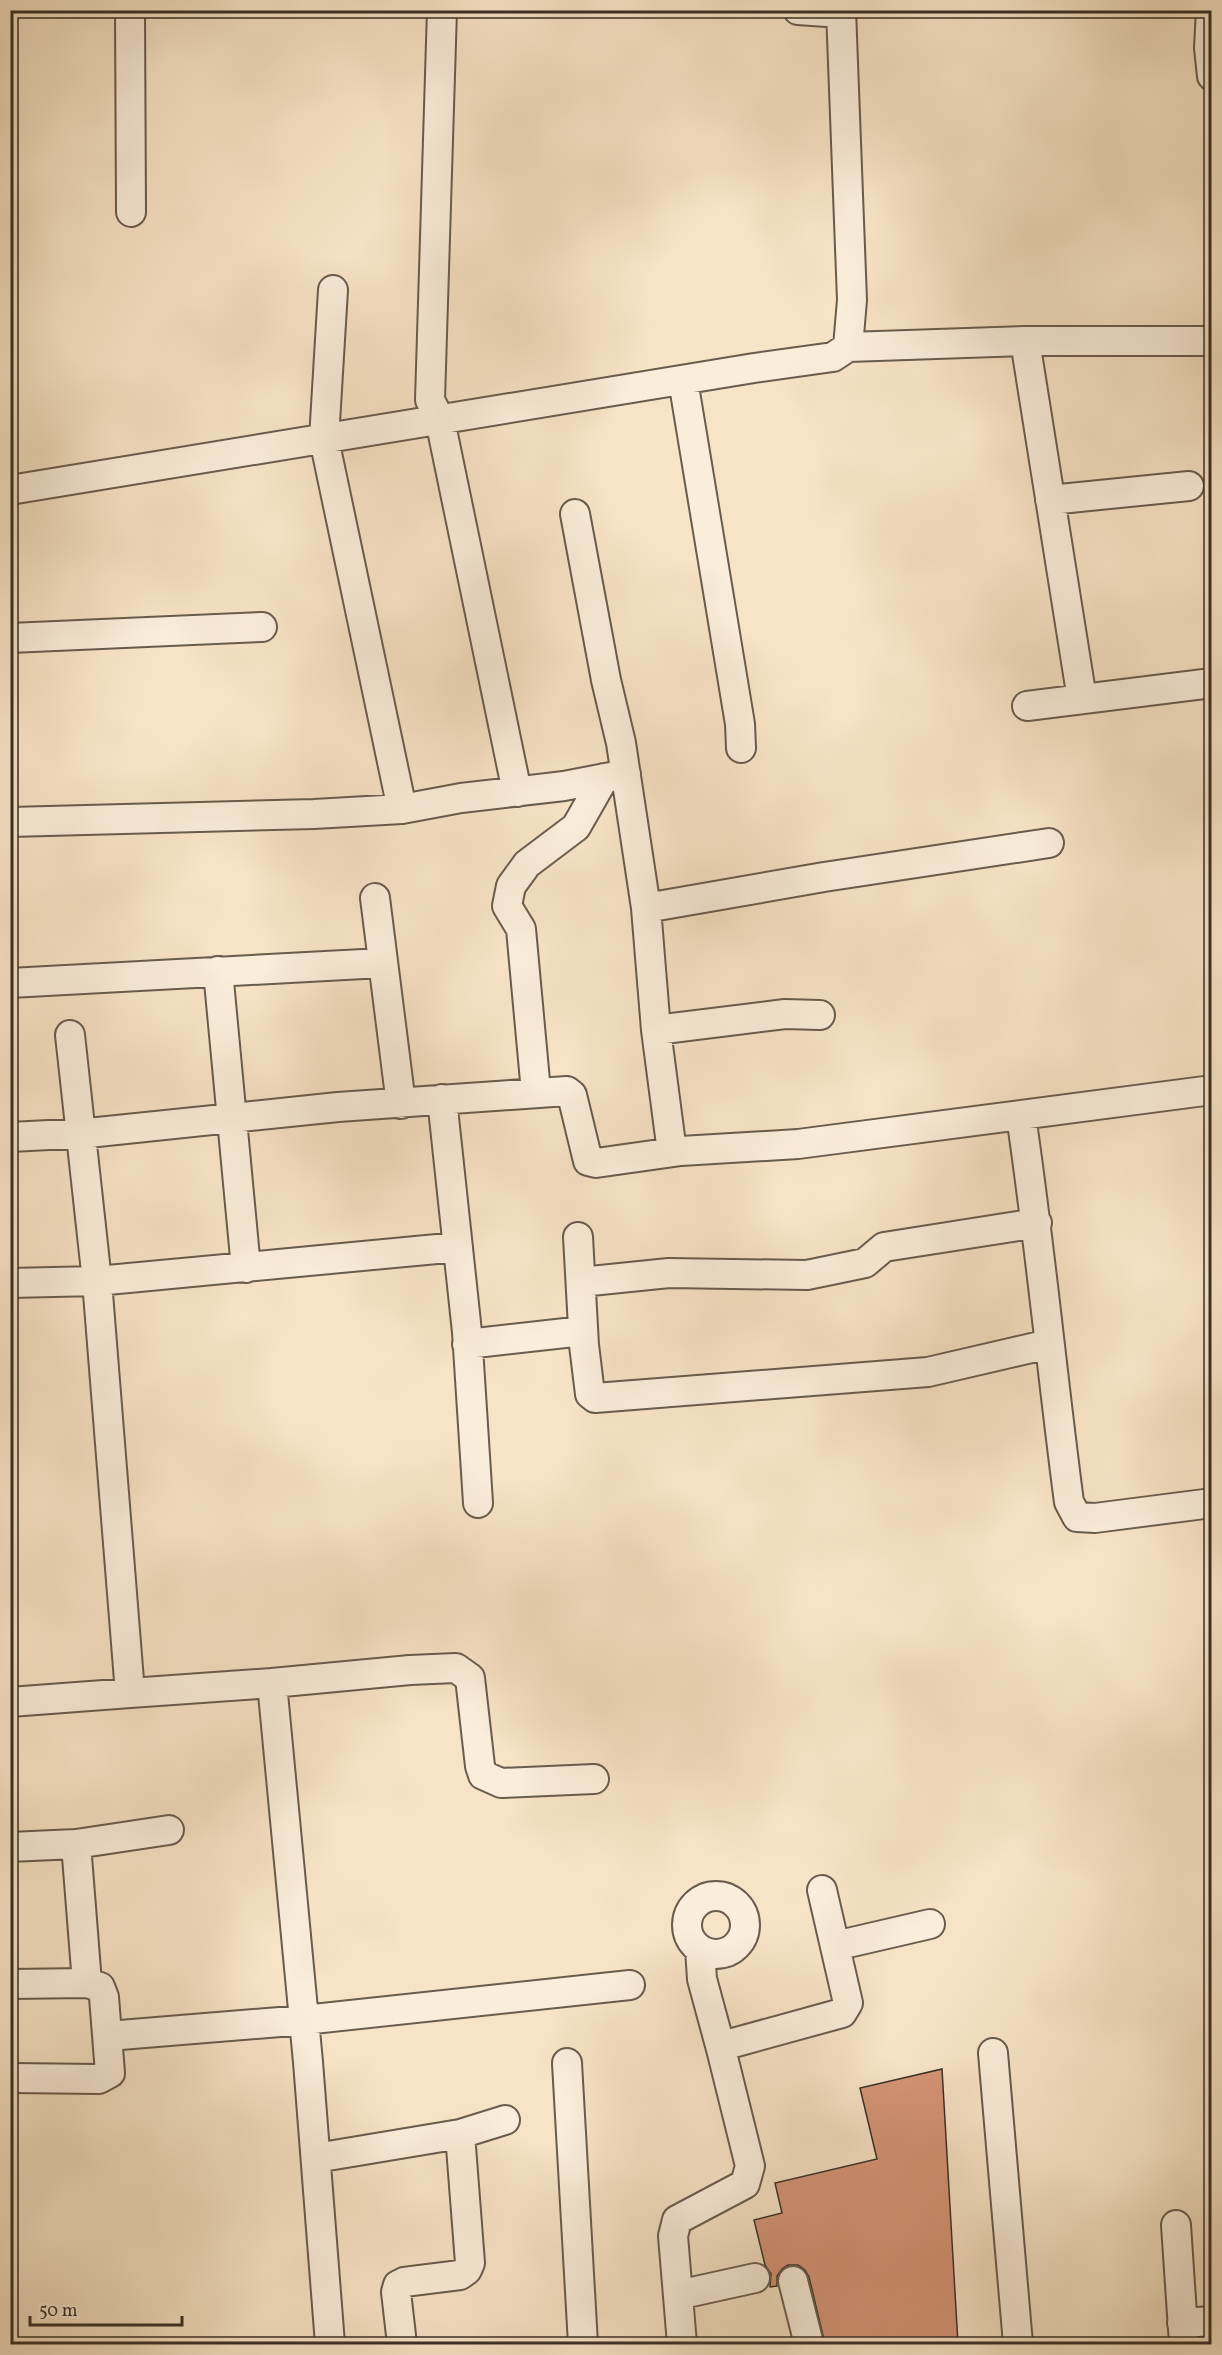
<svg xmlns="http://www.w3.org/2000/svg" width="1222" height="2355" viewBox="0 0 1222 2355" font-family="Vollkorn,serif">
<rect width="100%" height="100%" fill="#f7e3c6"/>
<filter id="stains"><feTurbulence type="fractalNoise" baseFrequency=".00333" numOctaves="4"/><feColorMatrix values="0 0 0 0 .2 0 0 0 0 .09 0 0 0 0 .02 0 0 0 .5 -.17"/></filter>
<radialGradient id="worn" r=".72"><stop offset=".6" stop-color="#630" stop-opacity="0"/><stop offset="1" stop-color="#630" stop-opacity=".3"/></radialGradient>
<path fill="#d59477" stroke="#382f25" stroke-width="1.5" d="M 942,2069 L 958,2344 L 825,2344 L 809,2277 L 805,2270 L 798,2265 L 788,2265 L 782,2269 L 777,2276 L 777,2286 L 770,2287 L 771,2274 L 765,2265 L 754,2220 L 782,2213 L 775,2183 L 877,2159 L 860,2088 Z"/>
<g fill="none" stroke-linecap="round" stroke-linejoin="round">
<g stroke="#685c4d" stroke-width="32">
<path id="minor" d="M 130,10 L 131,212
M 442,10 L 430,400 L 440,420 L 517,792
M 798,10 L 841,13
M 1211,10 L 1209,48 L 1212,76
M 333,290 L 324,439 L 402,809
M 1025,341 L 1082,699
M 848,347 L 1025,341 L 1212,341
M 683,380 L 740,724 L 741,748
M 10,490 L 754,368 L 833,357 L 848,347 L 852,300 L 841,10
M 1050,500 L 1189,486
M 575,514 L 606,680 L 621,743 L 646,908
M 10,638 L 262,627
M 1027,706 L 1212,683
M 10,822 L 314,814 L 402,809 L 461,798 L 564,786 L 626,774
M 375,898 L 401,1104
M 218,971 L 246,1268
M 10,983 L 382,963
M 656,1030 L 785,1014 L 820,1015
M 70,1035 L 97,1281 L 130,1693 L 272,1683 L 308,2062 L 330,2344
M 536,1092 L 521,929 L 507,906 L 511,886 L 527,864 L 576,827 L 604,778
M 442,1099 L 467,1332 L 478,1503
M 1021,1116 C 1040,1244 1052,1374 1069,1502 L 1077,1517 L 1095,1518 L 1212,1503
M 10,1137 L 88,1133 L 338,1107 L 567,1091 L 572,1095 L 588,1161 L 596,1163 L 681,1151 L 798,1144 L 1212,1090
M 672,1152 L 656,1030 L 646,908 L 824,877 L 1049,843
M 578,1237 L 584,1345 L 590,1394 L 595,1398 L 928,1372 L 1049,1344
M 581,1282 L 669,1273 L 807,1275 L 865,1263 L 884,1247 L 1037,1223
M 10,1283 L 97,1281 L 458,1247
M 467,1344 L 583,1331
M 272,1683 L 410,1670 L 456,1668 L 470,1678 L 480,1766 L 483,1775 L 501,1783 L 594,1779
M 10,1702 L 130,1693
M 76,1844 L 87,1983
M 10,1847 L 76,1844 L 169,1830
M687 1925a29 29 0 1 1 58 0a29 29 0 1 1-58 0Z
M 835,1946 L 930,1924
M 700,1949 L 702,1979 L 721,2049
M 10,1984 L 87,1983 L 100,1987 L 104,1997 L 110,2073 L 99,2079 L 10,2078
M 108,2036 L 304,2020 L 630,1985
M 993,2053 L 1018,2344
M 567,2063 L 583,2344
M 316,2158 L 460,2134 L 505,2120
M 1176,2225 L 1184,2344
M 793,2281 L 809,2344
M 678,2295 L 755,2278
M 1182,2323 L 1212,2321
M 402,2344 L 396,2292 L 398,2285 L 404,2282 L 460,2275 L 467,2270 L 470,2263 L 460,2134
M 682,2344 L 673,2236 L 677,2220 L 745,2184 L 750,2166 L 721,2049 L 733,2043 L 842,2013 L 848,2003 L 822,1890"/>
</g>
<use href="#minor" stroke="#faedda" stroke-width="28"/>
</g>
<rect width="1222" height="2355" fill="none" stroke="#f7e3c6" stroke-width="36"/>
<rect x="12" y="12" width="1198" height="2331" fill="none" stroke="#382f25" stroke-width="3"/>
<rect x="18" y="18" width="1186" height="2319" fill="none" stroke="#382f25" stroke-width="1.5"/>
<path d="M30 2316v9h152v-9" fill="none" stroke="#382f25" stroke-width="3"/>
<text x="39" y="2316" font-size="18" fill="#382f25" stroke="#faedda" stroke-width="4.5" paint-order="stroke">50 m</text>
<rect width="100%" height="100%" filter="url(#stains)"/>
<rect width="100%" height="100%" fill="url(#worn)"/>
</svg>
